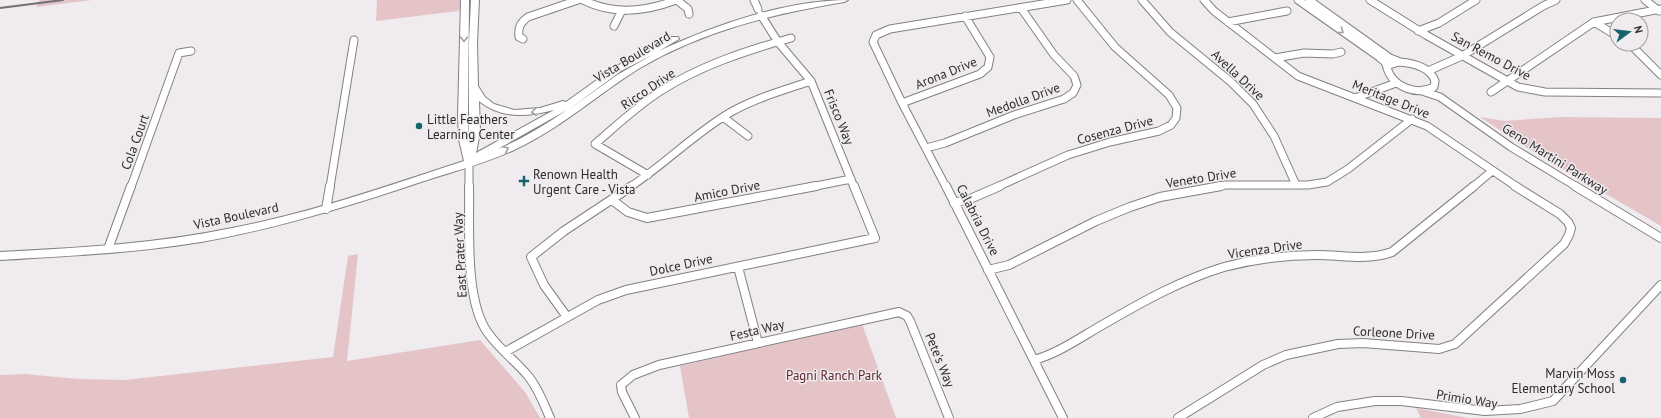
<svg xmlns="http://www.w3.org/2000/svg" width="1661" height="418" viewBox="0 0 1661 418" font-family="'PT Sans',sans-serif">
<rect width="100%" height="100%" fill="#efebef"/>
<path fill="#e5c4c8" d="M 40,0 L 92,0 L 36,7 Z
M 377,0 L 461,0 L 460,9 L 458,11 L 376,21 Z
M 1480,117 L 1504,121 L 1561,117 L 1661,118 L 1661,226 L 1527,148 Z
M 358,254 L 347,361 L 480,340 L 525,392 L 540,418 L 0,418 L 0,375 L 25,374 L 78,379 L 124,380 L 333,357 L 348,256 Z
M 862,324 L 896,418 L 689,418 L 680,366 Z
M 1416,408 L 1468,418 L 1421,418 Z"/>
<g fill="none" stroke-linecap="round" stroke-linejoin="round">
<g stroke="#838083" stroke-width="9">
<path id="minor-far1" d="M 583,0 C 613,15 645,12 676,0
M 677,0 L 688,9 L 689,14
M 754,0 L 758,9
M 1142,0 L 1170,32 L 1231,82 L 1253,104 L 1274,136 L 1296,185
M 1204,0 L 1214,11 L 1298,76 L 1427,126 L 1517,187
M 1298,0 L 1379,57 L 1385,62 L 1387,67
M 1309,0 L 1390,58 L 1400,62
M 1370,0 L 1426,35 L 1518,87 L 1545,92 L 1661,93
M 1645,0 L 1659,11
M 761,15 L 778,42 L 811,81 L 854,187
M 1228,22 L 1287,11
M 1594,22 L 1617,36
M 614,26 L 622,10
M 1418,31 L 1439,23 L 1476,0
M 523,39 L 519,37 C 518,27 520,23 528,17 L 578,0
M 1630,44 L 1661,75
M 1275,58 L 1304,53 L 1333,54 L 1341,52
M 1399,62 C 1413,63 1430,67 1435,81 L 1434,87 C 1416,96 1393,87 1387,68 L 1389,65 Z
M 1428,71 L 1462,56 L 1543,6 L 1556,0
M 1422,91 L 1440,97 L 1511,147 L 1577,187
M 1491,92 L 1594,22 L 1661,9
M 1355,98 L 1396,83
M 902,103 L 980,74 L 988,67 L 990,57 L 965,16
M 723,117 L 748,136
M 926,148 L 945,143 L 1014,115 L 1064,99 L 1073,93 L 1077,85 L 1074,76 L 1054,55 L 1021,8
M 469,162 L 469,187
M 648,175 L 595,144 C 616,126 636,107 659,92 C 699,66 745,51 791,38
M 131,187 L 179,53 L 191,51
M 330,187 L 354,40
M 630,187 C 665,164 695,133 731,112 C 756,98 784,90 811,81
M 811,187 L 851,179
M 946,187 L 902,103 L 873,42 L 876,35 L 890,29 L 1067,0
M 997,187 L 1068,155 L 1110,142 L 1159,131 L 1171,125 L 1176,118 L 1177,108 L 1169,95 L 1115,47 L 1077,0
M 1216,187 L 1225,185 L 1308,185 L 1327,182 L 1348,169 L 1412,119
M 1473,187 L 1492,171"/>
</g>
<g stroke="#838083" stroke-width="10">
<path id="minor" d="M 469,186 C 470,225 464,301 488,333 C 499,349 517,362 529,377 C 539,390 544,404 550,418
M 946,186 L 1063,418
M 1575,186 L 1661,238
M 612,200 L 628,212 L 647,218 L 816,186
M 954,203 L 970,199 L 1000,186
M 326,209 L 330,186
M 108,249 L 131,186
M 738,267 L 758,343
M 988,270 L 1009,265 L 1096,221 L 1130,207 L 1160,197 L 1221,186
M 567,317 L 544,285 L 531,257 L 564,231 L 632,186
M 505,352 L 598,300 L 626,290 L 875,238 L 854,186
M 1034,360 C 1059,353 1081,337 1104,324 C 1142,302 1181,280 1224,267 C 1254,259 1286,255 1317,255 C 1343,255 1367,261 1392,252 L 1474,186
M 621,385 L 633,375 L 659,365 L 899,312 L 907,316 L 910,321 L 949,418
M 621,385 L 622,392 L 635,418
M 1178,418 L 1263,365 L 1286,355 L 1338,344 L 1363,343 L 1439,349 L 1455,344 L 1564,244 L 1569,235 L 1571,228 L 1568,222 L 1560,214 L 1515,186
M 1313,418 L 1337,407 L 1375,401 L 1401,401 L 1485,411 L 1520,409 L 1553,401 L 1661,285"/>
</g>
<g stroke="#838083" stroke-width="2">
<path id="major" d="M 461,0 L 469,0 L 468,116 L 469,143 L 469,42 L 471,0 L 479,0 L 477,42 L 478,86 L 485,97 L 494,104 L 514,110 L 540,108 L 563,101 L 566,102 L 615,67 L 672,37 L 678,37 L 679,39 L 659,51 C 714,25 787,0 848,0 L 844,2 C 772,14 703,31 640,68 C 598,94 561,128 516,149 C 485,164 451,172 418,183 C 347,207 275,229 201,242 C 135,253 67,256 0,260 L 0,252 C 78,248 155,244 232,228 C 311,213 387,186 464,161 L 459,140 L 458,116 ZM 654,54 L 617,75 L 568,110 L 621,71 ZM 479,101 C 501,119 527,117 554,110 L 476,153 L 480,132 ZM 567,110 C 545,125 522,139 498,149 Z"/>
</g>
<use href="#minor-far1" stroke="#fff" stroke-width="7"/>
<use href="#minor" stroke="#fff" stroke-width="8"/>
<use href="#major" fill="#fff" fill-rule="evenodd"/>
<path stroke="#727072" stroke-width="2" d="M 0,8 L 63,0"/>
</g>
<defs><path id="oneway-chevron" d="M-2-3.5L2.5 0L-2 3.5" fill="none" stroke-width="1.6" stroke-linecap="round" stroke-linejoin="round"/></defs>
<g stroke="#a0a0a0">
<use href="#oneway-chevron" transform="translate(1341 31) rotate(36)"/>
<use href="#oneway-chevron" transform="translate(464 39) rotate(91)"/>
<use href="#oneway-chevron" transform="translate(534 112) rotate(174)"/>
<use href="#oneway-chevron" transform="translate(506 149) rotate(-24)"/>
</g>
<g fill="#17626f" stroke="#efebef" stroke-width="1.5">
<circle cx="419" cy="126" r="4"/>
<path d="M522 175h4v4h4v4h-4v4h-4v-4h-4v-4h4z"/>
<circle cx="1623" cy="380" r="4"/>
</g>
<g text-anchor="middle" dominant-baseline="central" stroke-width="3" stroke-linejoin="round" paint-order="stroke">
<g font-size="13" fill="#2d2c2d" stroke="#efebef">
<text transform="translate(1491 56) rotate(28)">San Remo Drive</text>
<text transform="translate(632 57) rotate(-31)">Vista Boulevard</text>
<text transform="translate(946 73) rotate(-22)">Arona Drive</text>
<text transform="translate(1238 75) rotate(43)">Avella Drive</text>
<text transform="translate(648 89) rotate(-34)">Ricco Drive</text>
<text transform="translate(1391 99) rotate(22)">Meritage Drive</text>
<text transform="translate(1023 100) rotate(-20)">Medolla Drive</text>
<text transform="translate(839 117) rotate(68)">Frisco Way</text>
<text transform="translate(1115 130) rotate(-15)">Cosenza Drive</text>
<text transform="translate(135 142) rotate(-70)">Cola Court</text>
<text transform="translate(1555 159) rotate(32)">Geno Martini Parkway</text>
<text transform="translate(1201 178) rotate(-9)">Veneto Drive</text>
<text transform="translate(727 191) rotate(-11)">Amico Drive</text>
<text transform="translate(236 216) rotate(-12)">Vista Boulevard</text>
<text transform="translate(978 220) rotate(63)">Calabria Drive</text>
<text transform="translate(1265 249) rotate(-8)">Vicenza Drive</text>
<text transform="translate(460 255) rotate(-93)">East Prater Way</text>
<text transform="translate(681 265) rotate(-12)">Dolce Drive</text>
<text transform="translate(757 330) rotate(-13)">Festa Way</text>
<text transform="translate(1394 333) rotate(3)">Corleone Drive</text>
<text transform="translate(940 360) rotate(68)">Pete's Way</text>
<text transform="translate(1467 399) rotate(9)">Primio Way</text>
</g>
<g font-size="13" fill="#2d2c2d" stroke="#efebef" text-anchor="start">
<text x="427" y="119">Little Feathers<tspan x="427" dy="15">Learning Center</tspan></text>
<text x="533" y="174">Renown Health<tspan x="533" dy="15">Urgent Care - Vista</tspan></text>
<text x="1615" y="373" text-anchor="end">Marvin Moss<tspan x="1615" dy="15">Elementary School</tspan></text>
</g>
<g font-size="13" fill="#5e242f" stroke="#efebef">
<text x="834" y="375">Pagni Ranch Park</text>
</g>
</g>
<g transform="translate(1629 32) rotate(75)"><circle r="19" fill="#efebef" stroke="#a19fa1"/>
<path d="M0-3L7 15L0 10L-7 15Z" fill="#17626f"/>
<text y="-6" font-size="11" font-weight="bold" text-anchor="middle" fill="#2d2c2d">N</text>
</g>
</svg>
